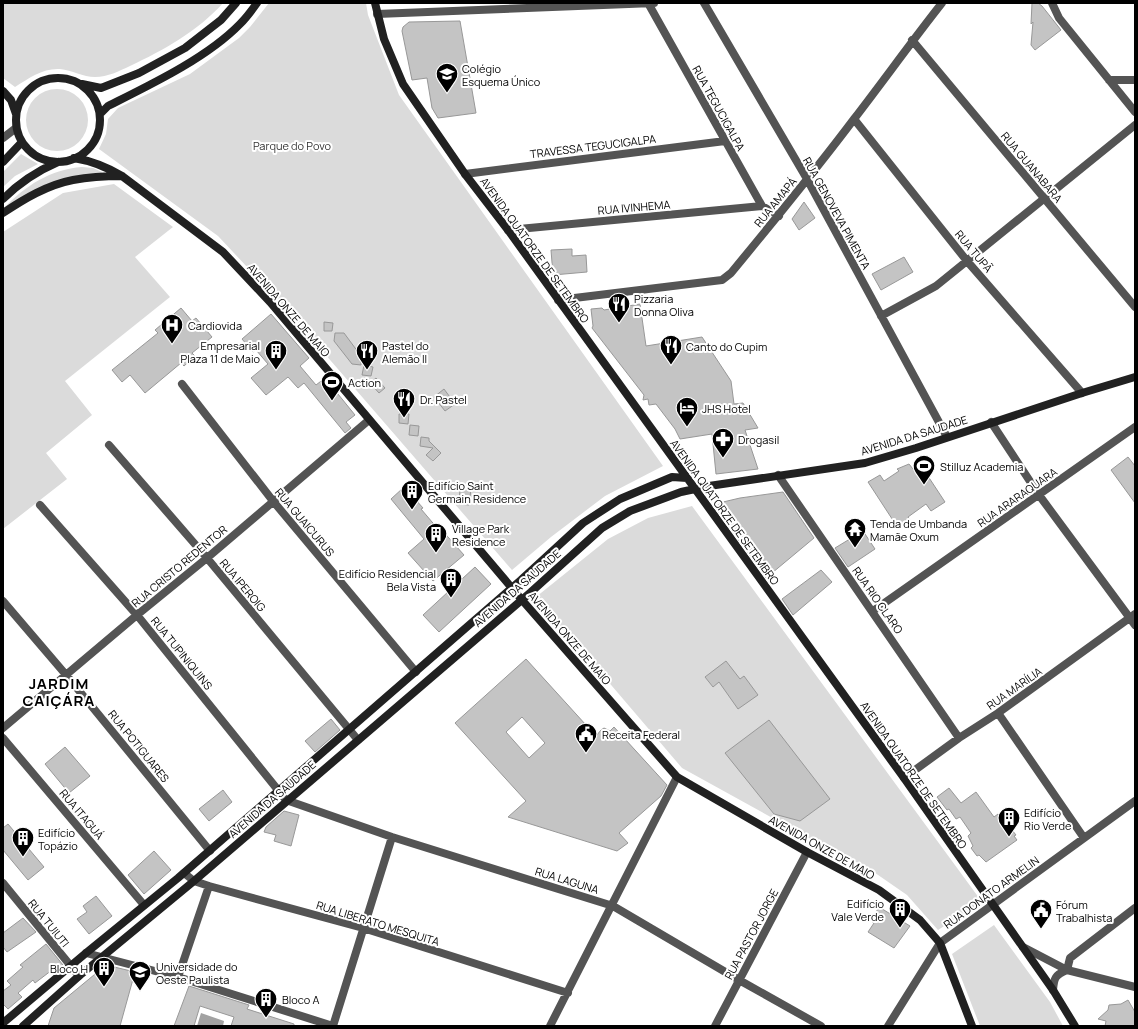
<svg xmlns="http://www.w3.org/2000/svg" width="1138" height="1029" viewBox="0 0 1138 1029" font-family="Manrope,sans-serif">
<rect width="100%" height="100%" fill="#fff"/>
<path fill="#dbdbdb" d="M 3,3 L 223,3 C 198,31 164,50 130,66 C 119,71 108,77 95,77 C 83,77 72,70 60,69 C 43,68 29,78 15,87 L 3,78 Z
M 269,3 L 366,3 L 368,15 L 399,95 L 663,466 L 605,496 L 551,537 L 512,570 L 279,301 L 218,236 L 99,149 L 106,134 L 108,119 L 118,108 L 190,74 L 239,38 L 250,27 Z
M26 120a31 31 0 1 1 62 0a31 31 0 1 1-62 0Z
M 21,154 L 38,164 L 15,176 L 3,187 L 3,172 Z
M 82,167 L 93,168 L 102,172 L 99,176 L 85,176 L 4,208 C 25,186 51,169 82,167 Z
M 114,184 L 173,227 L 135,257 L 170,297 L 65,381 L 92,415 L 46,453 L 67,479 L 3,529 L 3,232 L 63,193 Z
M 692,506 L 982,902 L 938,930 L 907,895 L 868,868 L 814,841 L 682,768 L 536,597 L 608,539 L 648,518 Z
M 994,925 L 1050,1002 L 1063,1026 L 980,1026 L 952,954 Z"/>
<path fill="#a2a2a2" d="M 201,1013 L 224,1021 L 223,1026 L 197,1026 Z"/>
<path fill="#c4c4c4" stroke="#989898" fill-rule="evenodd" d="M 1032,3 L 1038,3 L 1042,6 L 1061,30 L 1035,50 L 1031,45 L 1033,22 L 1031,24 Z
M 460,21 L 476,113 L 438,118 L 432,108 L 427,78 L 412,80 L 402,31 L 403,27 L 409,22 Z
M 804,202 L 815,218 L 799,230 L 792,219 Z
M 572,249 L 572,256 L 586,255 L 587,272 L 553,275 L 551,250 Z
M 904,257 L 913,272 L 881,290 L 872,274 Z
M 640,304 L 646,346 L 702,337 L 731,381 L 734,404 L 743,403 L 758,428 L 745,430 L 758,469 L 716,474 L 712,434 L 680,439 L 675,429 L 656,404 L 649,405 L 648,399 L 643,400 L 644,395 L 592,328 L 593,326 L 591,309 L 602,308 L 604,310 Z
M 181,308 L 192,321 L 196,318 L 212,337 L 192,353 L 195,356 L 184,366 L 181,363 L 145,393 L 130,375 L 122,382 L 112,370 L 158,333 L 155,330 Z
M 271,314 L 309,358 L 300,366 L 316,385 L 325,378 L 355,415 L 346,422 L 351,428 L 345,433 L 304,383 L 298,388 L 288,377 L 266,395 L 251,378 L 268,364 L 256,350 L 253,352 L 242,339 Z
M 324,322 L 333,323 L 332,331 L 324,331 Z
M 335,333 L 344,333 L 361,356 L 361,365 L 352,364 L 334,341 Z
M 364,365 L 373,367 L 371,376 L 362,375 Z
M 376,378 L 385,388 L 379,393 L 370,383 Z
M 444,389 L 455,404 L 445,411 L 434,397 Z
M 399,414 L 409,414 L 408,424 L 399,423 Z
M 410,425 L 419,426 L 418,436 L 409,435 Z
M 421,437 L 429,438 L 429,441 L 441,453 L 433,461 L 426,455 L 433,448 L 420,446 Z
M 1128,457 L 1135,466 L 1135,503 L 1111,470 Z
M 909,464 L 913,469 L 920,464 L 945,502 L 931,511 L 926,504 L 908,517 L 910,520 L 898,528 L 868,482 L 880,475 L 884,481 L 899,471 L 897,469 Z
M 403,488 L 413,500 L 415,499 L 423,508 L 421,509 L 438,529 L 440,528 L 464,555 L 433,581 L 408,553 L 424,539 L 391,499 Z
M 460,488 L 471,489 L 469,505 L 459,504 Z
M 783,492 L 814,538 L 766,578 L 715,507 L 723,502 L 740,498 Z
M 863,531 L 875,549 L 848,567 L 835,548 Z
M 475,567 L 491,584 L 439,632 L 423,615 Z
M 821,570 L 832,582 L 793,615 L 782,599 Z
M 526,659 L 596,736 L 601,730 L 604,728 L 610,731 L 614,727 L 667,785 L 661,796 L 619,833 L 628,843 L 617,851 L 508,817 L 526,801 L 455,723 ZM 522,717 L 545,743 L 529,758 L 506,732 Z
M 726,661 L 740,679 L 744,676 L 758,695 L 738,709 L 719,682 L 713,687 L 705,677 Z
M 331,719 L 340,730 L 315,752 L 305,741 Z
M 769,720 L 830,799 L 800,821 L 774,814 L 725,753 Z
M 65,747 L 90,776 L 69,793 L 45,764 Z
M 949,788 L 961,803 L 976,792 L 994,817 L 998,814 L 1001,818 L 1003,817 L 1007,822 L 1008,821 L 1013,828 L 1012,830 L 1016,835 L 1014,836 L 1017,840 L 986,862 L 979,855 L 977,856 L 971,848 L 973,846 L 968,836 L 971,833 L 960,817 L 956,819 L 949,809 L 947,810 L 937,797 Z
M 223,790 L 232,802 L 209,821 L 199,809 Z
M 284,811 L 299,815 L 291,846 L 274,841 L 276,835 L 264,832 L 266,827 Z
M 8,824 L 44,867 L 28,880 L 3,850 L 3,828 Z
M 154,851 L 171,870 L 144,894 L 128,875 Z
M 96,896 L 112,916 L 89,934 L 77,919 L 87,912 L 83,906 Z
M 879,907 L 910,926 L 894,948 L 868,932 L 874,923 L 872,922 L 877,915 L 875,914 Z
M 23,918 L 36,932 L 7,952 L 3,947 L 3,933 Z
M 46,944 L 63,965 L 54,973 L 52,970 L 35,983 L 33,980 L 18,993 L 22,997 L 8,1009 L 3,1004 L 3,991 L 11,985 L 7,981 L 23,967 L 20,965 Z
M 106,965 L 135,972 L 120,1026 L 48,1026 L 54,1008 Z
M 189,986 L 249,1005 L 247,1009 L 294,1024 L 294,1026 L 231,1026 L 234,1017 L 200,1006 L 194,1026 L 174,1026 Z
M 1128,1000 L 1135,1012 L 1135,1026 L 1105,1026 L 1106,1021 L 1098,1019 L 1108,1010 L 1109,1005 L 1121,1004 Z"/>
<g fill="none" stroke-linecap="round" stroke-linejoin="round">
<path stroke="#545454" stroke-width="8" d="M 648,3 L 762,206 L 779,216
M 704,3 L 807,179 L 947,437
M 1052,3 L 1059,18 L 1135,112
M 377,14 L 654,3
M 912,40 L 1135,307
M 1109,80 L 1135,80
M 854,119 L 967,261 L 1082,393
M 3,138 L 16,128
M 465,174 L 725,141
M 508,230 L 762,206
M 558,300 L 722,280 L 731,273 C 773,222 815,171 854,119 C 884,80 912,41 942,3
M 881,316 L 936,286 L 1135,125
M 182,384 L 273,501 L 416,672
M 991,422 L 1039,495 L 1135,625
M 109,445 L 207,558 L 358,740
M 778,475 L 959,738
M 40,505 L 137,615 L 286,800 L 392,837 L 613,906 L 739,980 L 821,1026
M 3,601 L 67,676 L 210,851
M 873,611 L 1135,427
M 998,713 L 1084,838
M 3,728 L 137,615 L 207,558 L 369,420
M 3,738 L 144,905
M 904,778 L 959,738 L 998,713 L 1135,614
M 184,873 L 194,881 L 209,886 L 363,928 L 568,993
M 3,883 L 79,976
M 1023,947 L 1067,970 L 1135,987
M 86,953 L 178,977 L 333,1026
M 1067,970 L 1070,958 L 1135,908
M 178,977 L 209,886
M 1053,990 C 1054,978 1055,975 1067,970
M 333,1026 L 392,837
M 550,1026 L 677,777
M 715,1026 L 807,852
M 888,1026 L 940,943 L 1135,801"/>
<path stroke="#212121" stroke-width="8" d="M 375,3 L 384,39 L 403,84 L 465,174 L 508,230 L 904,778 L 1053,990 L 1075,1026
M16 120a42 42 0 1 1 84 0a42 42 0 1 1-84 0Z
M 82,84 L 101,88 L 139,73 L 185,48 L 221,20 L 236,3
M 3,91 L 11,100 L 16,114
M 100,114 L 108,106 C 150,85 207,58 240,24 C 246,18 252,10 257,3
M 74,158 C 92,161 107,167 122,176 L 223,252 L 270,302 L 522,600 L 677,777 L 807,852 L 879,890 L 920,920 L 940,943 L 972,1026
M 3,162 L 22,142
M 3,199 C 19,183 37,171 58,162
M 3,213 C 24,199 47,185 73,180 C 89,177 105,176 122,176
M 3,1023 L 86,953 L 178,878 L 521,580 L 583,523 L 620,499 L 672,477 L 687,478
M 23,1026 L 79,976 L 194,881 L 531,592 L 602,528 L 630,511 L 681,492 L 709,486 L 865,463 L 916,448 L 1082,393 L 1135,377"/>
</g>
<defs>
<g id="school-pin" transform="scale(1.15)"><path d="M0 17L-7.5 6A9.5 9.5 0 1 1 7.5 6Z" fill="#000" stroke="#fff"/><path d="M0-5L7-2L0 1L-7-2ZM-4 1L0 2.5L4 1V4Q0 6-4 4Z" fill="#fff"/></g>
<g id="restaurant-pin" transform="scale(1.15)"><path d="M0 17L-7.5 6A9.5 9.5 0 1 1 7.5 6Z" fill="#000" stroke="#fff"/><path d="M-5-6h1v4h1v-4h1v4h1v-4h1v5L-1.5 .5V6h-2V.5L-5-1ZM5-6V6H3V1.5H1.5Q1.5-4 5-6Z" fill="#fff"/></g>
<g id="hospital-pin" transform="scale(1.15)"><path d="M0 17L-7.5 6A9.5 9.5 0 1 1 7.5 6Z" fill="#000" stroke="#fff"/><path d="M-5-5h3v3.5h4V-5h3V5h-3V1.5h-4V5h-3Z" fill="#fff"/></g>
<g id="building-pin" transform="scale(1.15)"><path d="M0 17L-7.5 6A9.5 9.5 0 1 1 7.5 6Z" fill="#000" stroke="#fff"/><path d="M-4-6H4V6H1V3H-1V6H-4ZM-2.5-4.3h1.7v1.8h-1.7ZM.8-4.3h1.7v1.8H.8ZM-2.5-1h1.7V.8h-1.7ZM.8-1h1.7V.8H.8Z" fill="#fff"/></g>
<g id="stadium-pin" transform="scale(1.15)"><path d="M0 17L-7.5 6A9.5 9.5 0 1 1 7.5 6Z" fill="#000" stroke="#fff"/><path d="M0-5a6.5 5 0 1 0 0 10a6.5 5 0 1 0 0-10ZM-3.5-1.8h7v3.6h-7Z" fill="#fff"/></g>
<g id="hotel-pin" transform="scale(1.15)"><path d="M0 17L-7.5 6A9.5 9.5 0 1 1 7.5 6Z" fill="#000" stroke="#fff"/><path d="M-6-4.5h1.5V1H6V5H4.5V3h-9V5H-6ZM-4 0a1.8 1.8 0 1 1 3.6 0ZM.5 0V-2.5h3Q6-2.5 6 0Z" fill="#fff"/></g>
<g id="pharmacy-pin" transform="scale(1.15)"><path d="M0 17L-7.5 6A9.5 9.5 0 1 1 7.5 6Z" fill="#000" stroke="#fff"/><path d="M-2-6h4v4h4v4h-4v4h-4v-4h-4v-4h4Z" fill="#fff"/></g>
<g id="temple-pin" transform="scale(1.15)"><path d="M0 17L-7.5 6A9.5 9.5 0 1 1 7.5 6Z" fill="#000" stroke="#fff"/><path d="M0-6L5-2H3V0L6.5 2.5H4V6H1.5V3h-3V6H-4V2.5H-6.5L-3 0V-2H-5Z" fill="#fff"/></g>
<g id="civic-pin" transform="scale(1.15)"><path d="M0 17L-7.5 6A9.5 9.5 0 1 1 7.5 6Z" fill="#000" stroke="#fff"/><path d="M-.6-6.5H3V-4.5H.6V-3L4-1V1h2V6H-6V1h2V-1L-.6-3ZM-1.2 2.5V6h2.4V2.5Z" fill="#fff"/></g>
<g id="university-pin" transform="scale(1.15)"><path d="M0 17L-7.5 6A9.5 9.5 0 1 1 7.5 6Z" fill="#000" stroke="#fff"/><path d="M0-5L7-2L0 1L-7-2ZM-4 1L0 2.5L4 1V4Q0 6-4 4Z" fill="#fff"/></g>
</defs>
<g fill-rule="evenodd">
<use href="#school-pin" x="447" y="74"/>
<use href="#restaurant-pin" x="619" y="304"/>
<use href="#hospital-pin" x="172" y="325"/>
<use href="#restaurant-pin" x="671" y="346"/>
<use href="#building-pin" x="276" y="351"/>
<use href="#restaurant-pin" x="367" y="351"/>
<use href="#stadium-pin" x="332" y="382"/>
<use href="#restaurant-pin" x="404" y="399"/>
<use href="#hotel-pin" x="687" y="408"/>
<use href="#pharmacy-pin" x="723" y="439"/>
<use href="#stadium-pin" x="924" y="466"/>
<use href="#building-pin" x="412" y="491"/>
<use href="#temple-pin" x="855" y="529"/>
<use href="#building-pin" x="436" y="534"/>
<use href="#building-pin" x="451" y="579"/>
<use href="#civic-pin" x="586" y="734"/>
<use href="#building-pin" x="1009" y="818"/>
<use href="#building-pin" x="23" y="838"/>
<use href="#building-pin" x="900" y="909"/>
<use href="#civic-pin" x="1041" y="910"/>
<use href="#building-pin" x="104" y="968"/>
<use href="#university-pin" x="140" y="972"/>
<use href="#building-pin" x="266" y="999"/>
</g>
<g text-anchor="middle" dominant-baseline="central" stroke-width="4" stroke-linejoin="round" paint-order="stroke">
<g font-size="11" fill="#000" stroke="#fff" text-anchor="start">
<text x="462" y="68">Colégio<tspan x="462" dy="13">Esquema Único</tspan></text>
<text x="634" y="298">Pizzaria<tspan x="634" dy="13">Donna Oliva</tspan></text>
<text x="188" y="325">Cardiovida</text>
<text x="260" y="345" text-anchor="end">Empresarial<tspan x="260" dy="13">Plaza 11 de Maio</tspan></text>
<text x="382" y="345">Pastel do<tspan x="382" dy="13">Alemão II</tspan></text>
<text x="686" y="346">Canto do Cupim</text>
<text x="348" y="382">Action</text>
<text x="420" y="399">Dr. Pastel</text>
<text x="702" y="408">JHS Hotel</text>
<text x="738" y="439">Drogasil</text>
<text x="940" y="466">Stilluz Academia</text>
<text x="428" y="485">Edifício Saint<tspan x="428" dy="13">Germain Residence</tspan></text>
<text x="870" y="523">Tenda de Umbanda<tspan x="870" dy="13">Mamãe Oxum</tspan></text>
<text x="452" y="528">Village Park<tspan x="452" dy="13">Residence</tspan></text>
<text x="436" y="573" text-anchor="end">Edifício Residencial<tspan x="436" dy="13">Bela Vista</tspan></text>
<text x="602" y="734">Receita Federal</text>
<text x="1024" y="812">Edifício<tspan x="1024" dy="13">Rio Verde</tspan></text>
<text x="38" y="832">Edifício<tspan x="38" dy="13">Topázio</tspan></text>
<text x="884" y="903" text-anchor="end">Edifício<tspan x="884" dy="13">Vale Verde</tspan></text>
<text x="1056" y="904">Fórum<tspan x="1056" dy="13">Trabalhista</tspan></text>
<text x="156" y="966">Universidade do<tspan x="156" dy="13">Oeste Paulista</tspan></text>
<text x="88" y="968" text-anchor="end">Bloco H</text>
<text x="282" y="999">Bloco A</text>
</g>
<g font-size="11" fill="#000" stroke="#fff">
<text transform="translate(719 108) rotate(61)">RUA TEGUCIGALPA</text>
<text transform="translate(593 146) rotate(-7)">TRAVESSA TEGUCIGALPA</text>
<text transform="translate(1032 167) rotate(50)">RUA GUANABARA</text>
<text transform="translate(775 202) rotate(-51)">RUA AMAPÁ</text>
<text transform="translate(634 207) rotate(-5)">RUA IVINHEMA</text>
<text transform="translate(837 213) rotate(61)">RUA GENOVEVA PIMENTA</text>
<text transform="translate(535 250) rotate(54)">AVENIDA QUATORZE DE SETEMBRO</text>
<text transform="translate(974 251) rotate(50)">RUA TUPÃ</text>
<text transform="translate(289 310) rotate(49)">AVENIDA ONZE DE MAIO</text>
<text transform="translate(914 435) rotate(-17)">AVENIDA DA SAUDADE</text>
<text transform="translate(1017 497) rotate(-35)">RUA ARARAQUARA</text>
<text transform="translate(725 512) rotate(54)">AVENIDA QUATORZE DE SETEMBRO</text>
<text transform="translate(305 522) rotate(50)">RUA GUAICURUS</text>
<text transform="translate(179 566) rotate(-40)">RUA CRISTO REDENTOR</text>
<text transform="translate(243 585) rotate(50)">RUA IPEROIG</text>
<text transform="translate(517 588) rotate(-41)">AVENIDA DA SAUDADE</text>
<text transform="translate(878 600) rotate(55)">RUA RIO CLARO</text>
<text transform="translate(570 638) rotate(49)">AVENIDA ONZE DE MAIO</text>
<text transform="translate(182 653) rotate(51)">RUA TUPINIQUINS</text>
<text transform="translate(1014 688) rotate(-35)">RUA MARÍLIA</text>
<text transform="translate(139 746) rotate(51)">RUA POTIGUARES</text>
<text transform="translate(914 775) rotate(55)">AVENIDA QUATORZE DE SETEMBRO</text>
<text transform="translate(272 799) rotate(-41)">AVENIDA DA SAUDADE</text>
<text transform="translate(82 814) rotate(50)">RUA ITAGUÁ</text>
<text transform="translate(822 847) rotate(29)">AVENIDA ONZE DE MAIO</text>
<text transform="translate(567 880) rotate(17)">RUA LAGUNA</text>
<text transform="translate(991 892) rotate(-36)">RUA DONATO ARMELIN</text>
<text transform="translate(49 923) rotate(51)">RUA TUIUTI</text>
<text transform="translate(378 923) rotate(17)">RUA LIBERATO MESQUITA</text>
<text transform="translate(751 934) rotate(-62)">RUA PASTOR JORGE</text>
</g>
<g font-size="11" fill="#323232" stroke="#fff">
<text x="292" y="145">Parque do Povo</text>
</g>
<g font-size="15" font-weight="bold" letter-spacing="1" fill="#000" stroke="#fff">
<text x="59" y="683">JARDIM<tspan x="59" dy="17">CAIÇÁRA</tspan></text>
</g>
</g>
<rect width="1138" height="1029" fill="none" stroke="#000000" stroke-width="8"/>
</svg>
